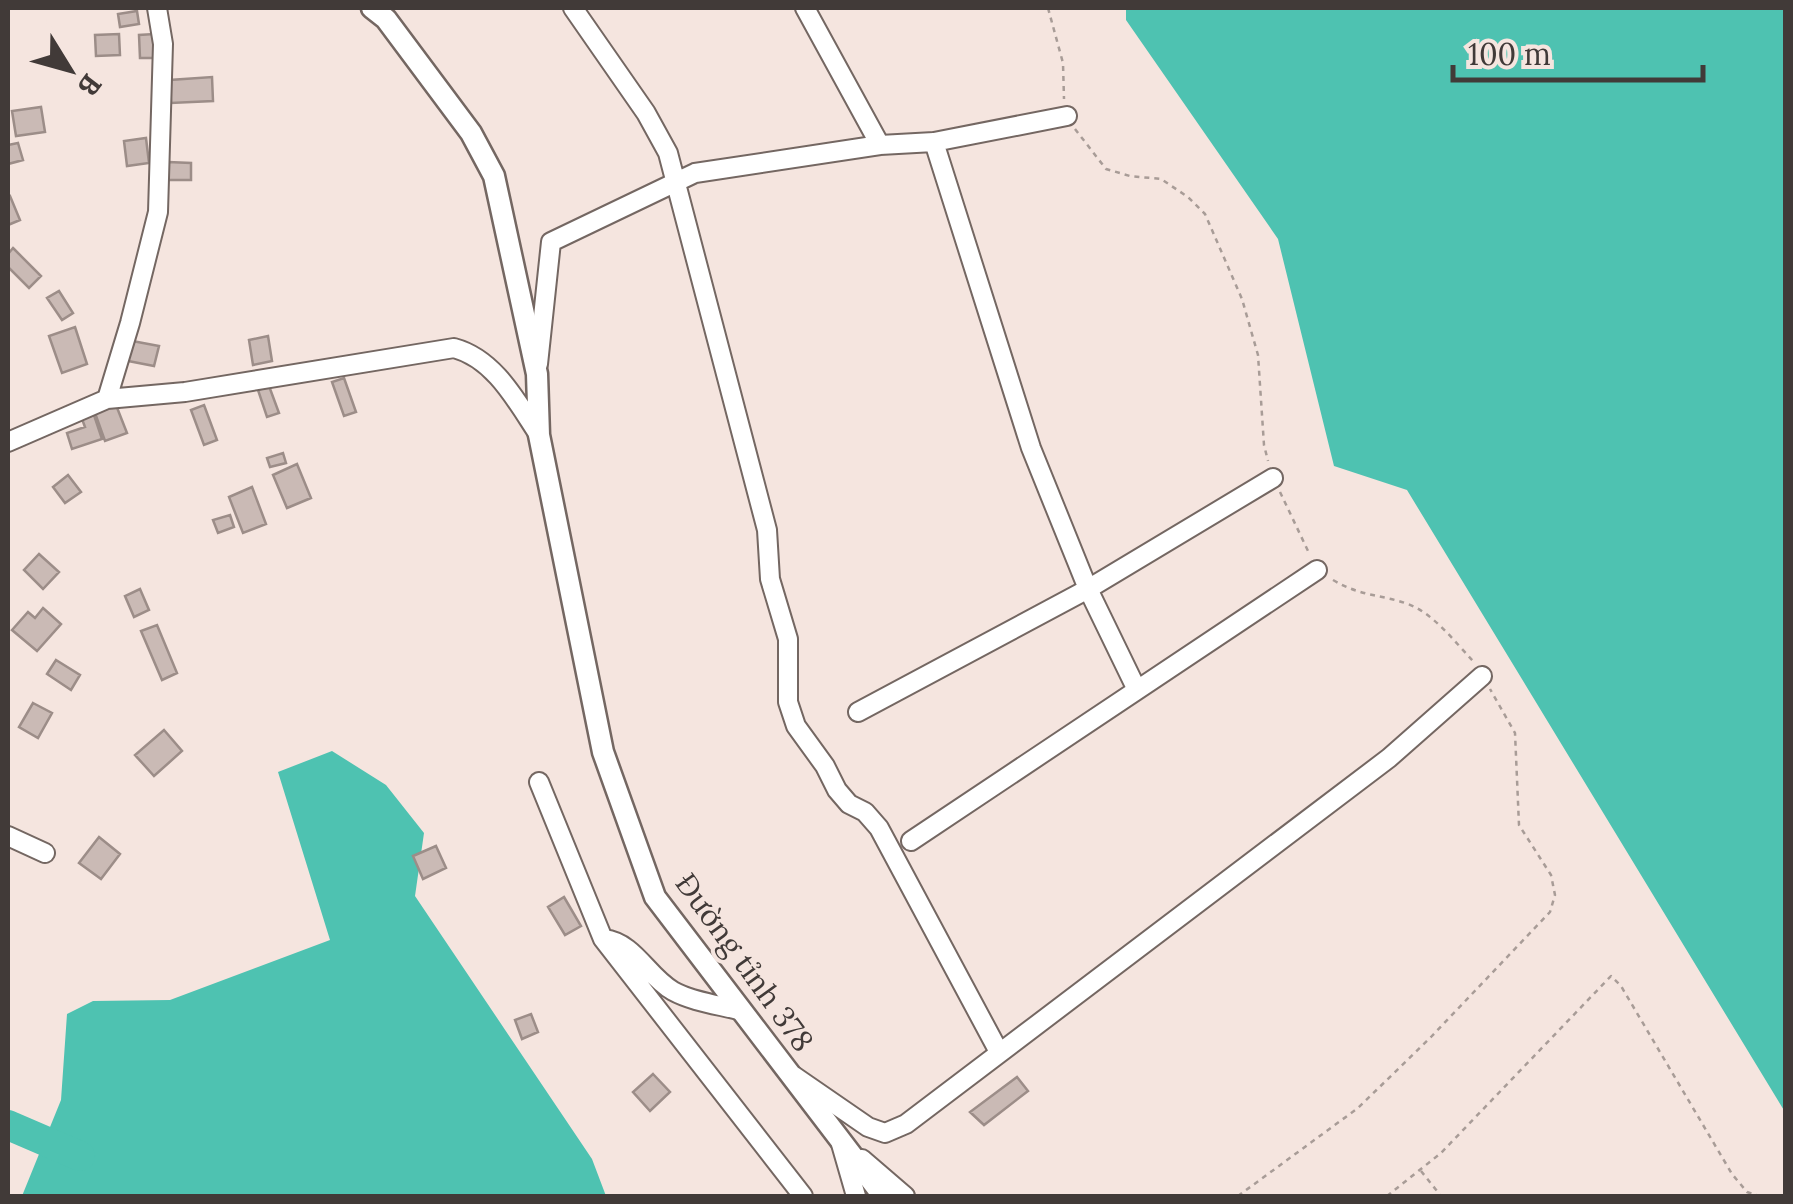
<svg xmlns="http://www.w3.org/2000/svg" width="1793" height="1204" viewBox="0 0 1793 1204" font-family="Lora,serif">
<rect width="100%" height="100%" fill="#f5e5df"/>
<path fill="#4ec2b1" d="M 1126,8 L 1785,8 L 1785,1112 L 1407,490 L 1334,466 L 1278,239 L 1126,20 Z
M 332,751 L 386,785 L 424,833 L 415,896 L 592,1159 L 606,1196 L 22,1196 L 61,1100 L 67,1014 L 93,1001 L 170,1000 L 330,940 L 278,772 Z"/>
<g fill="none" stroke-linecap="round" stroke-linejoin="round">
<path stroke="#4ec2b1" stroke-width="30" d="M 8,1125 L 80,1156"/>
</g>
<path fill="#cabab5" stroke="#9c8d88" stroke-width="2.5" d="M 137,11 L 139,24 L 120,27 L 118,14 Z
M 119,34 L 120,55 L 96,56 L 95,35 Z
M 154,34 L 155,58 L 140,58 L 139,35 Z
M 212,77 L 213,101 L 171,103 L 170,80 Z
M 41,107 L 45,132 L 16,136 L 12,111 Z
M 146,138 L 149,163 L 127,166 L 124,141 Z
M 18,143 L 23,160 L 8,164 L 8,145 Z
M 168,162 L 191,163 L 191,180 L 168,180 Z
M 10,196 L 20,220 L 8,225 L 8,197 Z
M 13,248 L 41,276 L 29,288 L 8,267 L 8,254 Z
M 59,291 L 73,313 L 62,320 L 47,298 Z
M 75,327 L 87,364 L 62,373 L 49,336 Z
M 268,336 L 272,361 L 253,365 L 249,340 Z
M 127,340 L 159,346 L 154,366 L 123,360 Z
M 344,378 L 356,412 L 344,416 L 332,382 Z
M 269,386 L 279,413 L 267,417 L 258,390 Z
M 116,405 L 127,433 L 105,441 L 95,413 Z
M 204,405 L 217,440 L 204,445 L 191,410 Z
M 94,415 L 102,439 L 72,449 L 67,433 L 85,427 L 82,419 Z
M 283,453 L 286,463 L 270,467 L 267,458 Z
M 297,464 L 311,498 L 287,508 L 273,475 Z
M 68,475 L 81,492 L 65,503 L 53,487 Z
M 252,487 L 266,524 L 243,533 L 229,497 Z
M 230,515 L 234,527 L 218,533 L 213,520 Z
M 39,554 L 59,572 L 43,589 L 24,570 Z
M 140,589 L 149,610 L 134,617 L 125,596 Z
M 43,608 L 61,624 L 37,651 L 12,630 L 28,612 L 35,618 Z
M 157,625 L 177,673 L 162,680 L 141,631 Z
M 56,660 L 80,675 L 71,690 L 47,674 Z
M 33,703 L 52,713 L 38,738 L 19,727 Z
M 164,730 L 182,751 L 154,776 L 135,755 Z
M 99,837 L 120,854 L 101,879 L 79,863 Z
M 436,846 L 446,868 L 423,879 L 413,856 Z
M 564,897 L 581,926 L 565,935 L 548,907 Z
M 531,1014 L 538,1032 L 522,1039 L 515,1020 Z
M 653,1074 L 670,1092 L 650,1111 L 633,1092 Z
M 1017,1077 L 1028,1091 L 984,1125 L 970,1112 Z"/>
<g fill="none" stroke-linecap="round" stroke-linejoin="round">
<g stroke="#746762" stroke-width="22">
<path id="minor" d="M 573,8 L 646,113 L 668,153 L 767,530 L 770,579 L 788,639 L 788,702 L 796,726 L 825,766 L 837,790 L 849,804 L 865,812 L 879,828 L 999,1052
M 805,8 L 880,145
M 934,142 L 1031,448 L 1088,589 L 1137,690
M 538,364 L 551,242 L 695,173 L 880,145 L 934,142 L 1067,116
M 107,399 L 130,323 L 158,212 L 163,44 L 157,8
M 8,442 L 107,399 L 185,392 L 454,348 C 495,359 517,402 539,435
M 858,712 L 1088,589 L 1273,478
M 539,782 L 603,939 L 803,1196
M 8,836 L 45,853
M 911,841 L 1317,570
M 604,939 C 635,943 647,976 673,991 C 693,1002 720,1005 742,1011
M 794,1076 L 868,1127 L 885,1133 L 906,1124 L 1389,758 L 1482,676
M 841,1144 L 856,1196
M 862,1159 L 905,1196"/>
</g>
<g stroke="#746762" stroke-width="25">
<path id="major" d="M 372,8 L 386,19 L 471,133 L 494,176 L 537,374 L 539,435 L 603,752 L 655,897 L 883,1196"/>
</g>
<path stroke="#a89c97" stroke-width="2.5" stroke-dasharray="5 5" stroke-linecap="butt" d="M 1048,8 L 1063,63 L 1064,99
M 1075,129 L 1106,169 L 1130,176 L 1161,179 L 1188,197 L 1205,214 L 1242,299 L 1258,355 L 1264,445 L 1268,461
M 1280,492 L 1309,553
M 1333,580 C 1362,597 1380,594 1408,604 C 1433,613 1455,642 1473,661
M 1421,1171 L 1441,1196
M 1238,1196 L 1358,1108 L 1431,1037 L 1550,912 L 1555,895 L 1551,875 L 1519,825 L 1515,733 L 1490,689
M 1387,1196 L 1441,1153 L 1611,976 L 1621,986 L 1732,1174 L 1747,1192 L 1759,1196"/>
<use href="#minor" stroke="#fff" stroke-width="18"/>
<use href="#major" stroke="#fff" stroke-width="20"/>
</g>
<g text-anchor="middle" dominant-baseline="central" stroke-width="8" stroke-linejoin="round" paint-order="stroke">
<g font-size="30" fill="#413a38" stroke="#f5e5df">
<text transform="translate(745 962) rotate(54)">Đường tỉnh 378</text>
</g>
</g>
<rect width="1793" height="1204" fill="none" stroke="#413a38" stroke-width="20"/>
<g transform="translate(70 70) rotate(127)" stroke="#f5e5df" stroke-width="8" paint-order="stroke">
<path d="M0-8L18 38L0 25L-18 38Z" fill="#413a38"/>
<text y="-15" font-size="28" font-weight="bold" text-anchor="middle" fill="#413a38">B</text>
</g>
<path d="M1453 65v15h250v-15" fill="none" stroke="#413a38" stroke-width="5"/>
<text x="1468" y="65" font-size="30" fill="#413a38" stroke="#f5e5df" stroke-width="8" paint-order="stroke">100 m</text>
</svg>
